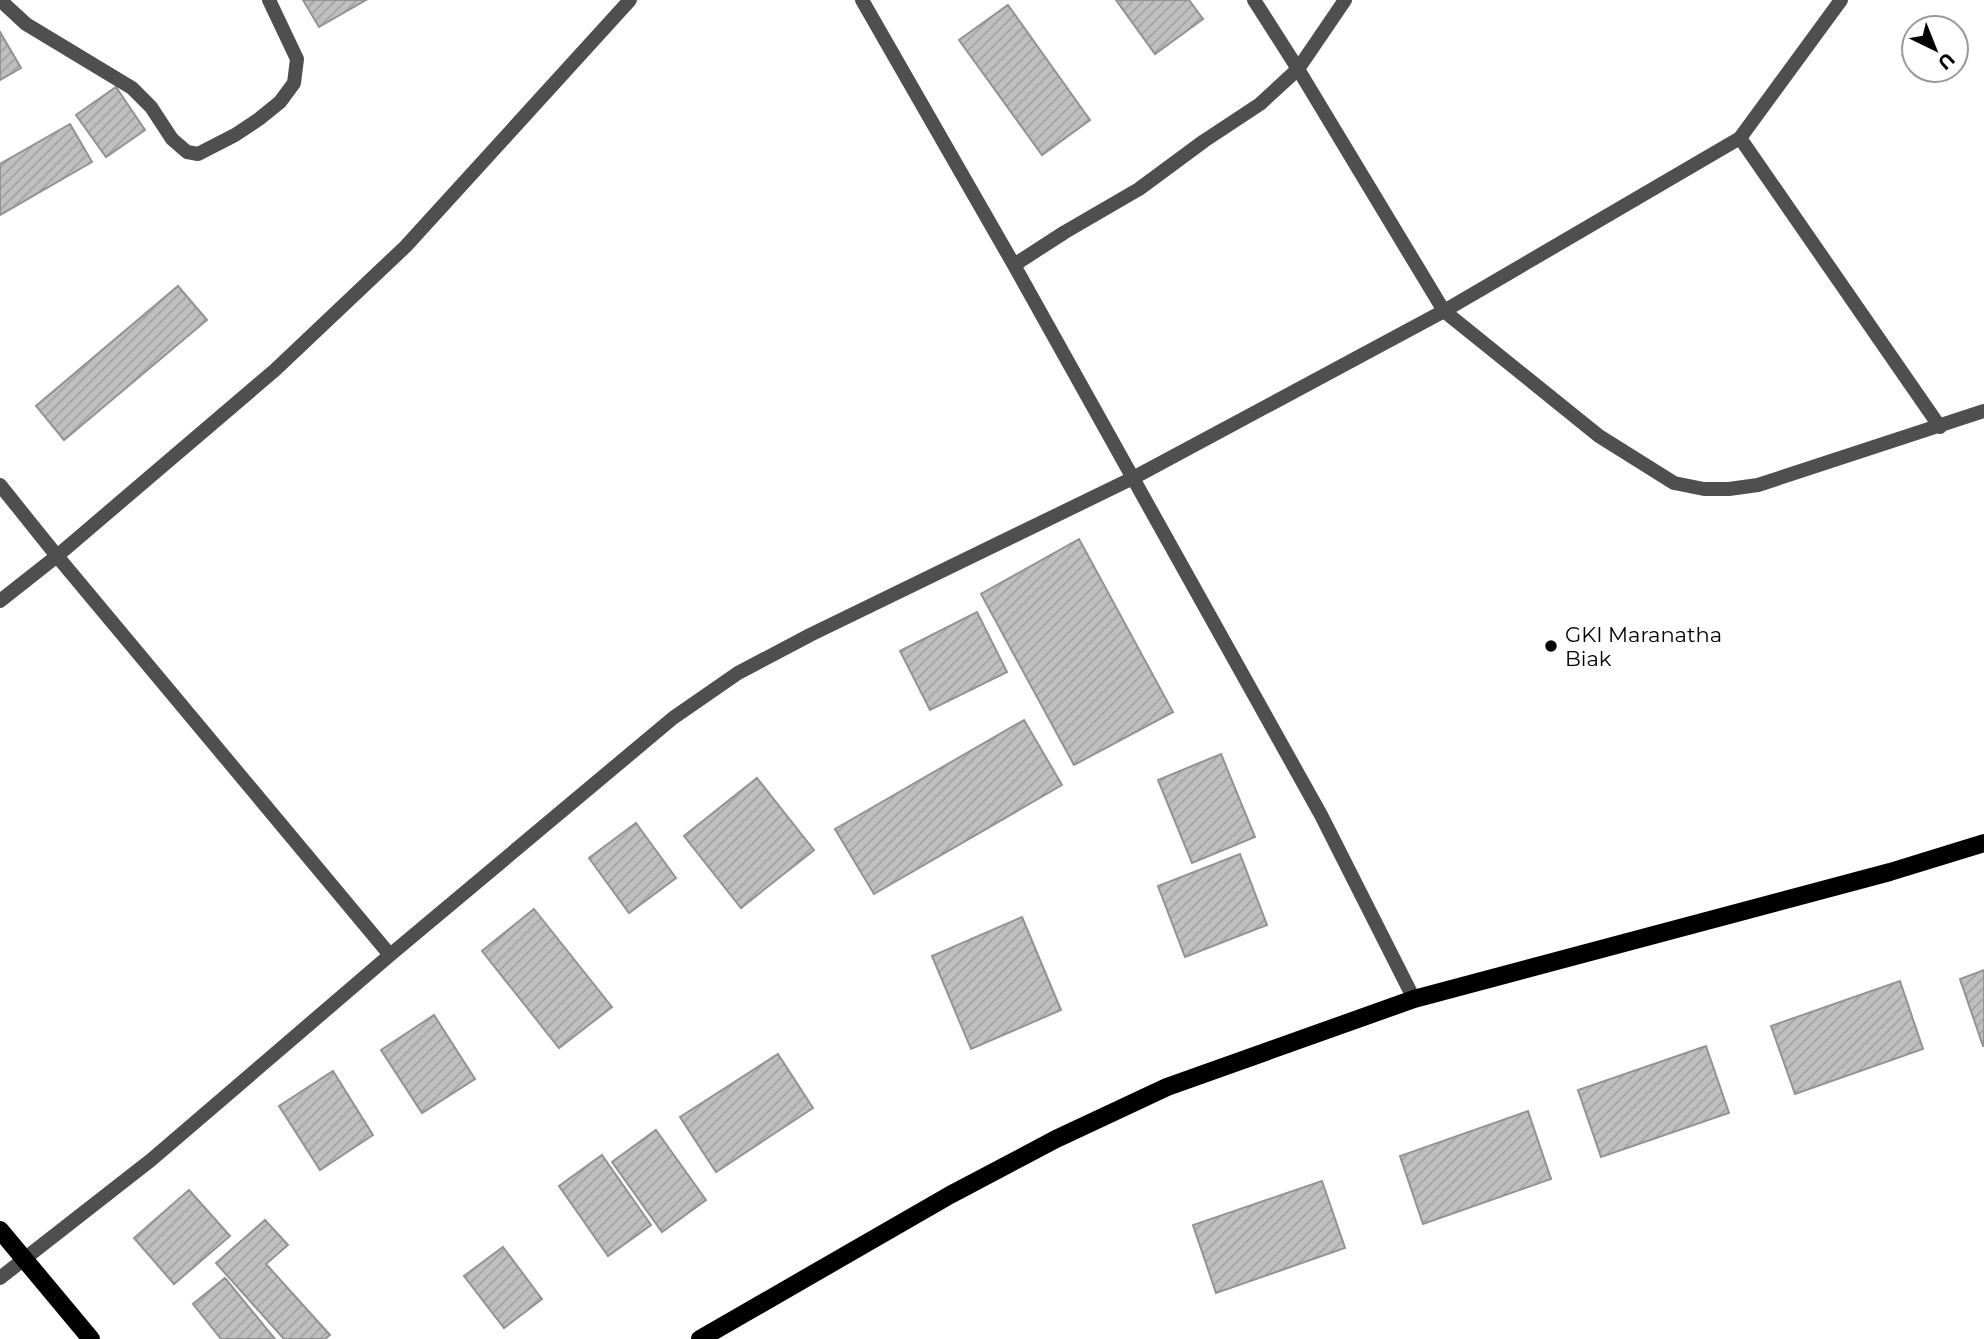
<svg xmlns="http://www.w3.org/2000/svg" width="1984" height="1339" viewBox="0 0 1984 1339" font-family="Montserrat,sans-serif">
<defs>
<pattern id="building-hatch" width="6" height="6" patternUnits="userSpaceOnUse" patternTransform="scale(1.75)"><rect width="6" height="6" fill="#bfbfbf"/><path d="M-1 1l2-2M0 6l6-6M5 7l2-2" fill="none" stroke="#a2a2a2"/></pattern>
</defs>
<rect width="100%" height="100%" fill="#fff"/>
<path fill="url(#building-hatch)" stroke="#939393" stroke-width="2" d="M 303,0 L 366,0 L 319,27 Z
M 1116,0 L 1189,0 L 1203,19 L 1155,54 Z
M 1008,5 L 1090,120 L 1042,155 L 959,40 Z
M 0,32 L 21,68 L 0,80 Z
M 116,87 L 145,130 L 106,157 L 76,115 Z
M 70,124 L 92,162 L 0,215 L 0,164 Z
M 178,286 L 207,320 L 64,440 L 36,406 Z
M 1079,539 L 1173,712 L 1074,765 L 981,594 Z
M 977,612 L 1007,672 L 930,710 L 900,651 Z
M 1024,720 L 1062,785 L 874,894 L 835,829 Z
M 1221,754 L 1255,837 L 1192,863 L 1158,780 Z
M 757,778 L 814,850 L 741,908 L 684,836 Z
M 636,823 L 676,878 L 629,913 L 589,858 Z
M 1240,854 L 1267,925 L 1185,957 L 1158,886 Z
M 534,909 L 612,1007 L 559,1048 L 482,951 Z
M 1022,917 L 1061,1010 L 971,1049 L 932,956 Z
M 1984,970 L 1984,1046 L 1983,1046 L 1960,979 Z
M 1900,981 L 1923,1049 L 1795,1094 L 1771,1026 Z
M 434,1015 L 475,1079 L 422,1113 L 381,1050 Z
M 1706,1046 L 1729,1113 L 1601,1157 L 1578,1090 Z
M 778,1054 L 813,1108 L 716,1172 L 680,1117 Z
M 333,1071 L 373,1135 L 320,1170 L 279,1106 Z
M 1528,1111 L 1551,1179 L 1423,1224 L 1400,1156 Z
M 656,1130 L 706,1200 L 662,1232 L 612,1162 Z
M 602,1155 L 651,1225 L 608,1256 L 559,1186 Z
M 1322,1181 L 1345,1248 L 1216,1293 L 1193,1225 Z
M 189,1190 L 230,1236 L 174,1284 L 134,1238 Z
M 265,1220 L 288,1245 L 266,1264 L 330,1335 L 325,1339 L 284,1339 L 216,1263 Z
M 503,1247 L 542,1299 L 504,1328 L 464,1276 Z
M 225,1278 L 275,1339 L 221,1339 L 193,1304 Z"/>
<g fill="none" stroke-linecap="round" stroke-linejoin="round">
<path stroke="#4f4f4f" stroke-width="14" d="M 0,0 L 26,24 L 132,88 L 151,107 L 172,139 L 187,152 L 198,154 L 235,135 L 259,119 L 280,102 L 294,83 L 297,59 L 269,0
M 862,0 L 1014,265 L 1321,815 L 1414,999
M 1254,0 L 1298,69 L 1444,311 L 1599,436 L 1674,483 L 1704,489 L 1729,489 L 1758,485 L 1984,411
M 1740,138 L 1940,427
M 1014,265 L 1065,232 L 1139,189 L 1204,141 L 1260,104 L 1298,69 L 1345,0
M 0,485 L 57,556 L 390,955
M 0,601 L 57,556 L 275,370 L 406,246 L 630,0
M 0,1278 L 151,1160 L 390,955 L 673,718 L 738,673 L 810,635 L 1133,478 L 1444,311 L 1740,138 L 1841,0"/>
<path stroke="#000" stroke-width="18" d="M 0,1230 L 91,1339
M 700,1339 L 950,1195 L 1056,1139 L 1167,1087 L 1414,999 L 1890,872 L 1984,843"/>
</g>
<circle fill="#000" stroke="#fff" stroke-width="2.5" cx="1551" cy="646" r="7"/>
<g text-anchor="middle" dominant-baseline="central" stroke-width="5" stroke-linejoin="round" paint-order="stroke">
<g font-size="21" fill="#000" stroke="#fff" text-anchor="start">
<text x="1565" y="634">GKI Maranatha<tspan x="1565" dy="24">Biak</tspan></text>
</g>
</g>
<g transform="translate(1935 49) rotate(137)"><circle r="33" fill="#ffffff" stroke="#999999" stroke-width="2"/>
<path d="M0-5L12 26L0 18L-12 26Z" fill="#000000"/>
<text y="-10" font-size="19" font-weight="bold" text-anchor="middle" fill="#000000">U</text>
</g>
</svg>
